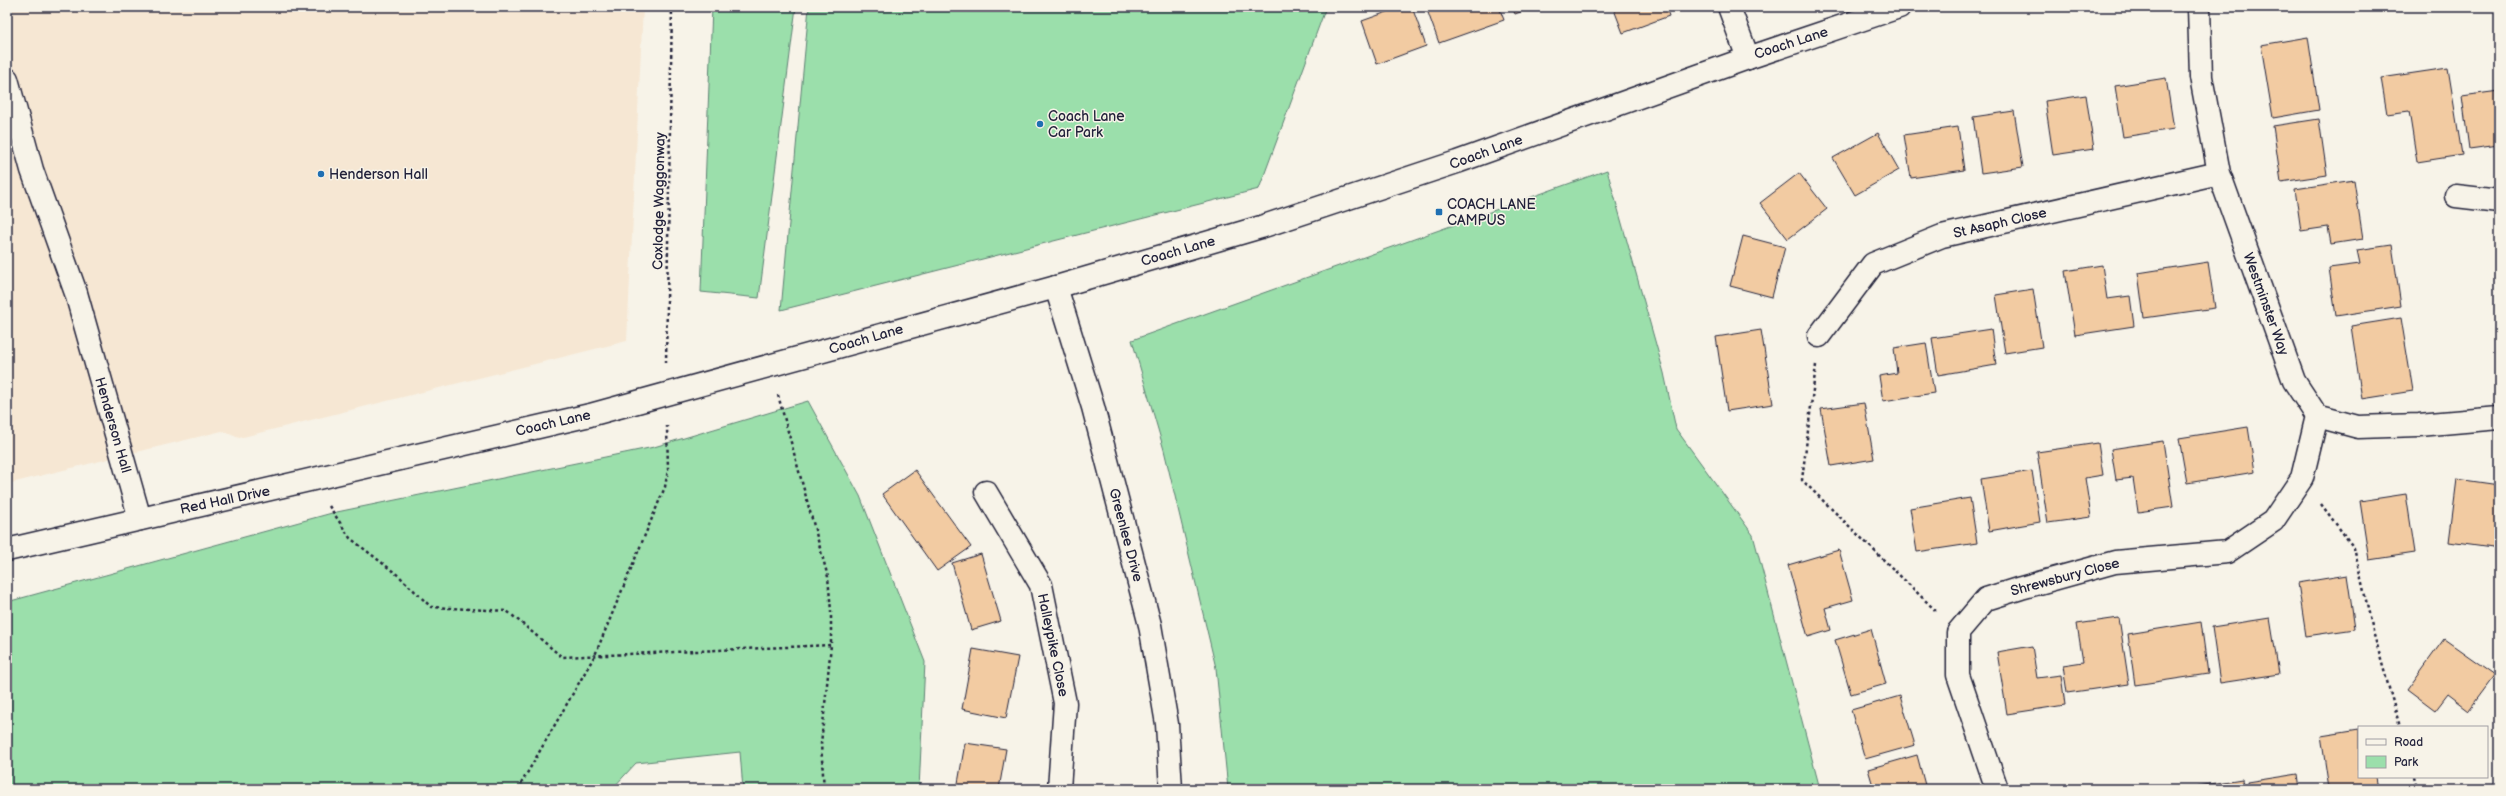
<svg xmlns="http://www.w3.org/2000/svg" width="2506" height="796" viewBox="0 0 2506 796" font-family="'Balsamiq Sans',sans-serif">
<rect width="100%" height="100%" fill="#f7f3e8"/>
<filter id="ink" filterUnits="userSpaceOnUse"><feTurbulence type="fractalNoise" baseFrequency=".025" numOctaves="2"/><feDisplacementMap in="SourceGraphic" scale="8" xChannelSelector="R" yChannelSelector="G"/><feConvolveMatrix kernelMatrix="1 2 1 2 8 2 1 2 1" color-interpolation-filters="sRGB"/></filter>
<g filter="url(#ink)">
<path fill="#f6e7d3" d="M 7,7 L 643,7 L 627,341 L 239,438 L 222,431 L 7,484 Z"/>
<path fill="#9bdfab" stroke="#5e8073" d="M 712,7 L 796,7 L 759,298 L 701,292 Z
M 809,7 L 1326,7 L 1259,189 L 781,310 Z
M 1607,170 L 1664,373 L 1676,429 L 1753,535 L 1820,789 L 1228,789 L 1216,668 L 1164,450 L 1132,340 Z
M 808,401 L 860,496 L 925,662 L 919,789 L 743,789 L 740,752 L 636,763 L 612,789 L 7,789 L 7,602 L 332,513 L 654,447 Z"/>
<path fill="#f2cba2" stroke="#22223b" d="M 1401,7 L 1412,7 L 1426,46 L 1377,64 L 1362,21 Z
M 1426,7 L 1499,7 L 1504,20 L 1439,43 Z
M 1512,7 L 1534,7 L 1515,14 Z
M 1613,7 L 1666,7 L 1669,16 L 1623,33 Z
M 2308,37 L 2319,110 L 2273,118 L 2261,45 Z
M 2448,68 L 2462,155 L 2417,162 L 2409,111 L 2387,114 L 2381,78 Z
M 2166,78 L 2174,129 L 2123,137 L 2115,86 Z
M 2499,91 L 2499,145 L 2469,149 L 2462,96 Z
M 2086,95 L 2094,149 L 2053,155 L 2045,101 Z
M 2014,111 L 2023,167 L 1981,173 L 1973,117 Z
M 2319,119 L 2327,175 L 2281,182 L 2273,126 Z
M 1958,127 L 1964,170 L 1911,178 L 1904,135 Z
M 1878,133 L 1899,170 L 1855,195 L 1833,158 Z
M 1799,173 L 1827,209 L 1788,239 L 1760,203 Z
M 2354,180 L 2363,239 L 2331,244 L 2328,227 L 2301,231 L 2295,189 Z
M 1743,236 L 1785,247 L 1772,297 L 1730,286 Z
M 2392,245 L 2401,306 L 2336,316 L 2329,268 L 2360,264 L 2357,250 Z
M 2208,262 L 2215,308 L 2144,318 L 2138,273 Z
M 2102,265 L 2107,299 L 2130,296 L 2134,326 L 2075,335 L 2065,271 Z
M 2033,289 L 2042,347 L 2005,353 L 1996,295 Z
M 2401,318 L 2413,391 L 2362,399 L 2351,326 Z
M 1991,329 L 1996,365 L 1938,375 L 1932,338 Z
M 1761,330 L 1773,404 L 1727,411 L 1716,337 Z
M 1926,343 L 1934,393 L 1883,401 L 1879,376 L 1897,373 L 1894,348 Z
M 1864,403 L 1874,459 L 1831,466 L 1821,409 Z
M 2248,427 L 2255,472 L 2187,483 L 2179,438 Z
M 2163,441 L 2173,507 L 2138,512 L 2133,478 L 2116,480 L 2111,449 Z
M 2098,443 L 2103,475 L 2085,478 L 2091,517 L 2048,523 L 2037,452 Z
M 915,470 L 971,547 L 937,571 L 882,494 Z
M 2032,471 L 2040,522 L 1989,531 L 1981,479 Z
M 2457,479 L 2499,485 L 2499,549 L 2449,542 Z
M 2406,494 L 2415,553 L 2369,560 L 2360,501 Z
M 1970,498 L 1977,543 L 1917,552 L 1910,508 Z
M 1839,550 L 1853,600 L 1825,608 L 1831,630 L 1808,637 L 1788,565 Z
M 981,554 L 1001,621 L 971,630 L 952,563 Z
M 2347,575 L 2355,629 L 2306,636 L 2298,583 Z
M 2119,618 L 2129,684 L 2067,693 L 2063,665 L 2083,662 L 2077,624 Z
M 2270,618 L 2279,674 L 2220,683 L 2212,627 Z
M 2201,622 L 2208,674 L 2135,685 L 2128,634 Z
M 1871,629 L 1886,684 L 1851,694 L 1835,640 Z
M 2444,639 L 2495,675 L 2469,710 L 2448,694 L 2435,711 L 2407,690 Z
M 2032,646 L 2037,678 L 2061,675 L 2065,705 L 2007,714 L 1997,652 Z
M 973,649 L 1018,657 L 1006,718 L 962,709 Z
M 1900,696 L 1915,745 L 1865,759 L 1851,710 Z
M 2359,729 L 2359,777 L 2376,777 L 2378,789 L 2329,789 L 2321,735 Z
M 965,743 L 1006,749 L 999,789 L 957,789 Z
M 1917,755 L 1926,789 L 1874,789 L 1868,769 Z
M 2298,774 L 2300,789 L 2248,789 L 2247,782 Z
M 2242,779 L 2243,789 L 2198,789 L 2198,786 Z"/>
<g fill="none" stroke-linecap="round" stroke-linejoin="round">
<g stroke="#22223b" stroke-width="25">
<path id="lane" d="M 7,79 L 32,170 L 76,293 L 140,519"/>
</g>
<g stroke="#22223b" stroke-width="25">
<path id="street" d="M 1729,7 L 1748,58
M 2199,7 L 2201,77 L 2219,173 L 2294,381 L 2317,416 L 2358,427 L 2419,425 L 2499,418
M 2456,196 L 2499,201
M 1056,287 L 1093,407 L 1150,625 L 1167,724 L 1171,789
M 1819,336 L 1873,264 L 1942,236 L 2219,173
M 986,492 L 1041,585 L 1065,703 L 1059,789
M 1997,789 L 1958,675 L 1958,632 L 1986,599 L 2021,588 L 2115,562 L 2227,552 L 2273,521 L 2302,478 L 2317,416"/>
</g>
<g stroke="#22223b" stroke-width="25">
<path id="secondary" d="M 7,550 L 590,415 L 1056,287 L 1261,227 L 1457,162 L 1748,58 L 1899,7"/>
</g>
<path stroke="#22223b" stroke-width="2.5" stroke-dasharray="3 3" stroke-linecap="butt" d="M 666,363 L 672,7
M 1816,365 L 1802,480 L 1936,611
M 778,395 L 828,577 L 831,611 L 831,645 L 821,744 L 824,789
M 2321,504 L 2354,548 L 2374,635 L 2400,727
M 329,506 L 350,538 L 399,576 L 431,607 L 507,611 L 562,657 L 831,645
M 2414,777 L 2417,789
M 518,789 L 595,655 L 665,487 L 668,470 L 667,426"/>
<use href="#lane" stroke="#f7f3e8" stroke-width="22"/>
<use href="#street" stroke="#f7f3e8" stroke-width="22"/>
<use href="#secondary" stroke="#f7f3e8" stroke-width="22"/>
</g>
</g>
<g fill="#1f6fb2" stroke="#f7f3e8" stroke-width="1.5">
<circle cx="1040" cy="124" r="4"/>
<circle cx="321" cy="174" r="4"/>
<rect x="1435" y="208" width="8" height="8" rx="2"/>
</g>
<g text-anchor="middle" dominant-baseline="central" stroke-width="3" stroke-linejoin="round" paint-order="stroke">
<g font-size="14" fill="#22223b" stroke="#f7f3e8">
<text transform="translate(1791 43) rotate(-18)">Coach Lane</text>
<text transform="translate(1486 152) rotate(-20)">Coach Lane</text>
<text transform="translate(659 201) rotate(-89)">Coxlodge Waggonway</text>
<text transform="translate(2000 223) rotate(-13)">St Asaph Close</text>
<text transform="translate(1178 251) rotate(-16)">Coach Lane</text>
<text transform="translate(2266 304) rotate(70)">Westminster Way</text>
<text transform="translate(866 339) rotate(-16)">Coach Lane</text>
<text transform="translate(553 423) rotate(-13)">Coach Lane</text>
<text transform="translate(113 425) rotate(74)">Henderson Hall</text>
<text transform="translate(225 500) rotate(-12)">Red Hall Drive</text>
<text transform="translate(1126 535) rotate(75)">Greenlee Drive</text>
<text transform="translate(2065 577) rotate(-15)">Shrewsbury Close</text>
<text transform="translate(1053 645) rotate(78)">Halleypike Close</text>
</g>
<g font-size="14" fill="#22223b" stroke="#f7f3e8" text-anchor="start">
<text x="1048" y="116">Coach Lane<tspan x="1048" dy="16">Car Park</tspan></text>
<text x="329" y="174">Henderson Hall</text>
<text x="1447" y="204">COACH LANE<tspan x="1447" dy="16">CAMPUS</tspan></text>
</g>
</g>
<rect width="2506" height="796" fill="none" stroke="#f7f3e8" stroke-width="24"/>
<rect x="12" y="12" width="2482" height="772" fill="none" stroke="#22223b" stroke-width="1.5" filter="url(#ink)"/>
<rect x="2358" y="726" width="130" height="52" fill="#f7f3e8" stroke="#a29fa3"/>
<rect x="2366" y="739" width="20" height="6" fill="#f7f3e8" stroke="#a29fa3"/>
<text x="2394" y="746" font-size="12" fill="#22223b">Road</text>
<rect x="2366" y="756" width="20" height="12" fill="#9bdfab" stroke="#a29fa3"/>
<text x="2394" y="766" font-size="12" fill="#22223b">Park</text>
</svg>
